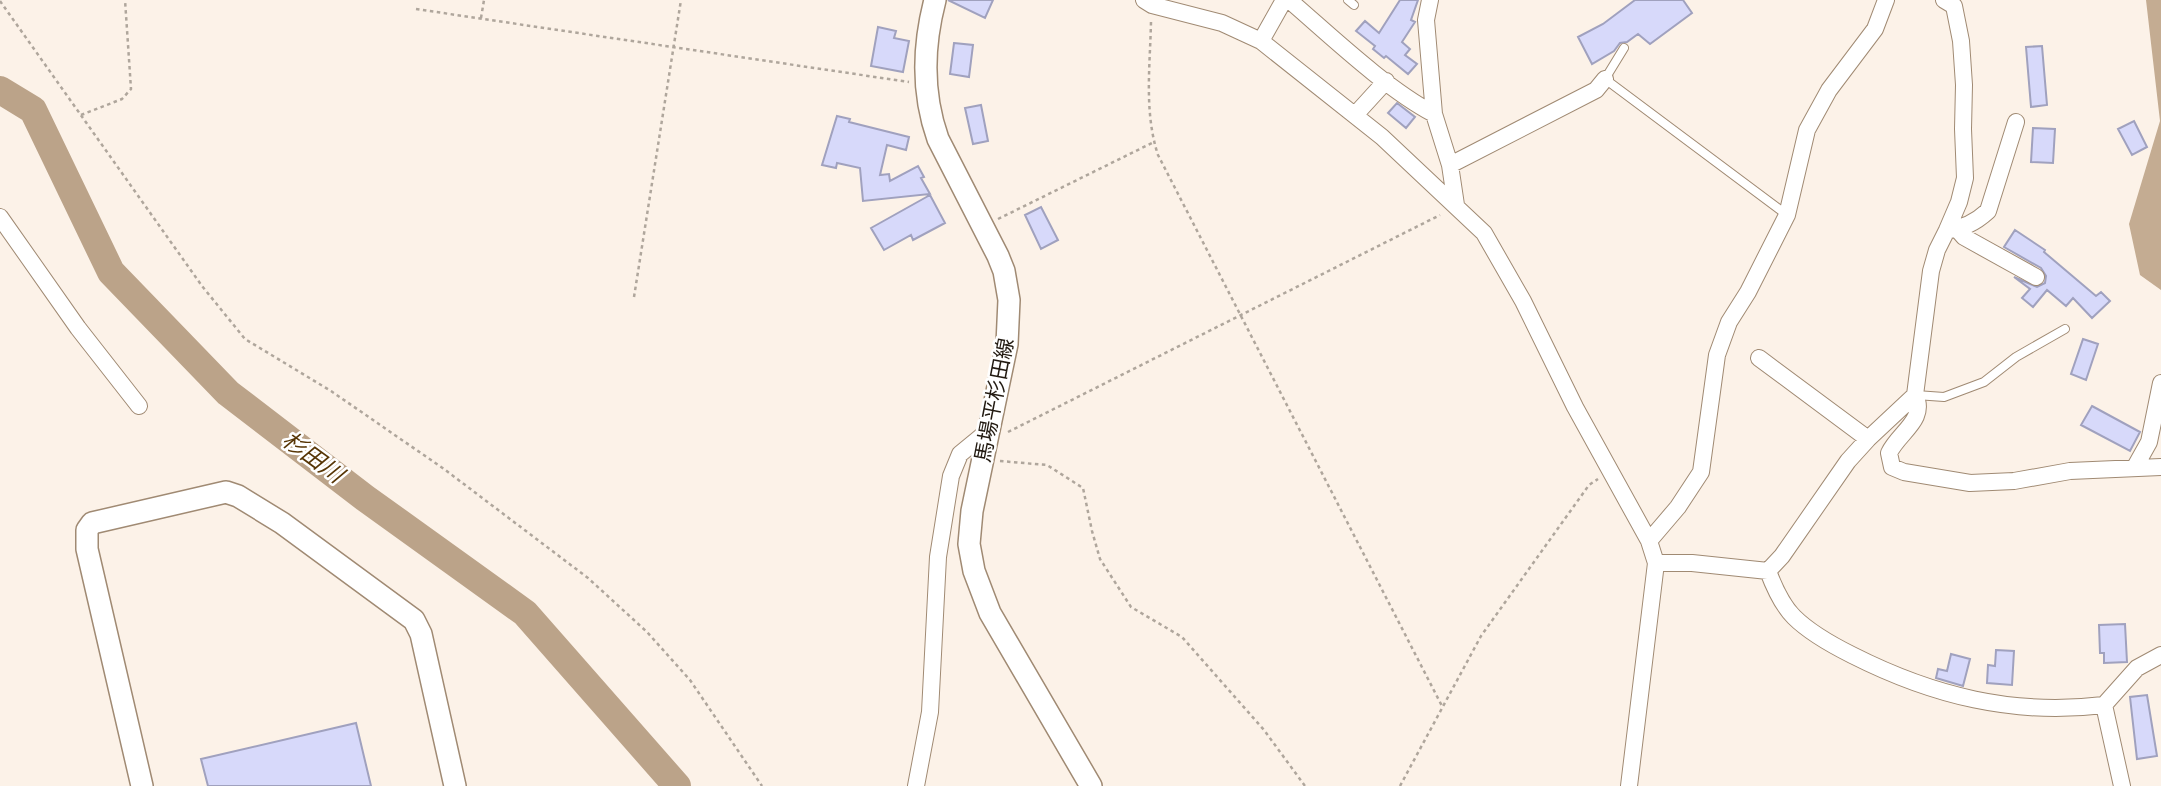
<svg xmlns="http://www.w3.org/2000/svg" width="2161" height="786" viewBox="0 0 2161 786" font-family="Helvetica,'Noto Sans JP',sans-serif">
<rect width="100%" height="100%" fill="#fcf2e8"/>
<path fill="#c4ac92" d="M 2146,0 L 2161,0 L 2161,290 L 2140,275 L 2129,224 L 2160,121 Z"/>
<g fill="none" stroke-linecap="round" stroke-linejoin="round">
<path stroke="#bba389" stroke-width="28" d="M 0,90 L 33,110 L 111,272 L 228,393 L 365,498 L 525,613 L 677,786"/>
</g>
<path fill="#d7d9fa" stroke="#a0a1be" stroke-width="2" d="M 948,0 L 993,0 L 985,18 Z
M 1400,0 L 1418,0 L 1411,20 L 1415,22 L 1402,42 L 1410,49 L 1405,55 L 1417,64 L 1408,74 L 1386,56 L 1384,58 L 1373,49 L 1375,46 L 1356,31 L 1365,21 L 1379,33 Z
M 1635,0 L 1683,0 L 1692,13 L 1650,44 L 1638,34 L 1627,42 L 1620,43 L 1614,51 L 1592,64 L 1578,37 L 1603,24 Z
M 878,27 L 896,31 L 894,38 L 909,41 L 903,72 L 871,66 Z
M 954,43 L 973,45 L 969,77 L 950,74 Z
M 2042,46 L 2047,105 L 2031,107 L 2026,47 Z
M 1397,103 L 1415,117 L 1406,128 L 1388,113 Z
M 981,105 L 988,141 L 973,144 L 965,108 Z
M 837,116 L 850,119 L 849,122 L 909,137 L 906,150 L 887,145 L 880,175 L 889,174 L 890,181 L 918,166 L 924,177 L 921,178 L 930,194 L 863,201 L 860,168 L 837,163 L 836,168 L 822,165 Z
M 2134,121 L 2147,147 L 2132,155 L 2118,129 Z
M 2033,128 L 2055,129 L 2053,163 L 2031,162 Z
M 930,195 L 945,223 L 913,240 L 911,235 L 884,250 L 871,228 Z
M 1041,207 L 1058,240 L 1041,249 L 1025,215 Z
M 2015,230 L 2045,250 L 2044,252 L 2096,296 L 2101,292 L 2110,301 L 2092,318 L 2073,298 L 2066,306 L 2047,290 L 2033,307 L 2022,298 L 2030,289 L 2014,277 L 2037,287 L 2045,283 L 2046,276 L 2041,268 L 2004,247 Z
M 2083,339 L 2098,344 L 2086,380 L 2071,374 Z
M 2092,406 L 2140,432 L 2130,451 L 2081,425 Z
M 2125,624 L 2127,662 L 2104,663 L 2104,653 L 2100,653 L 2099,625 Z
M 1996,650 L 2014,651 L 2012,685 L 1987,683 L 1988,665 L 1995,666 Z
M 1951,654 L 1970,659 L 1963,686 L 1936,678 L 1938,669 L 1947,671 Z
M 2147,695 L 2157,756 L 2137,759 L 2130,697 Z
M 356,723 L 371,786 L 208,786 L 201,759 Z"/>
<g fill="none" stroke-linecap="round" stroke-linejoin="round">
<g stroke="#a08a73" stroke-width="10">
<path id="lane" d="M 1348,0 L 1354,5
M 1624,48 L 1605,79 L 1787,215
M 1916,395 L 1944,397 L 1984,382 L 2016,357 L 2065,329"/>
</g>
<g stroke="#a08a73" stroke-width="18">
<path id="street" d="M 1144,0 L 1152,5 L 1222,23 L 1261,41 L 1382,137 L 1484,233 L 1523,301 L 1575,407 L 1649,541 L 1656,563 L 1629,786
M 1289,0 C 1332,37 1385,88 1434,114
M 1430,0 L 1426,20 L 1434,114 L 1450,165 L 1456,205
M 1944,0 L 1954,6 L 1961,41 L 1964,85 L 1963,129 L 1965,178 L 1959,202 L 1947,230
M 1261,41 L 1284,0
M 1355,115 L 1386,81
M 1450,165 L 1596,90 L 1605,79
M 0,217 L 78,328 L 139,406
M 1957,229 L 1964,237 L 2036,277
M 1759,358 L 1868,439
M 1915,395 C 1927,420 1899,432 1889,453 L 1892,467 L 1904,472 L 1970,483 L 2014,481 L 2070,471 L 2161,467
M 2135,467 L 2149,442 L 2161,383
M 1649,541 L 1678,507 L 1701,472 L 1717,355 L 1729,322 L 1748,292 L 1787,215 L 1807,130 L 1829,90 L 1875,29 L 1886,0
M 1656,563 L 1692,563 L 1768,571 C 1774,587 1782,605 1794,617 C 1810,633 1832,645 1852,655 C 1933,696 2014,716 2104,705 L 2137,668 L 2161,655
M 1768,571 L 1782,556 L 1848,461 L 1868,439 L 1915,395 L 1931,271 L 1937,250 L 1947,230 C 1964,229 1976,222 1988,211 L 2016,122
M 2104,705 L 2122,786
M 916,786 L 930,712 L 938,557 L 951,476 L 960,454 L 988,431"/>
</g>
<g stroke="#a08a73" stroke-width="24">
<path id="secondary" d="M 935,0 C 923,46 922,94 938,139 L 998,256 L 1004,271 L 1009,300 L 1007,344 L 972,511 L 969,544 L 974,571 L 990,613 L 1091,786
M 142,786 L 87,549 L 87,530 L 92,523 L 226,492 L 238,496 L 282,523 L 414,620 L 421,634 L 455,786"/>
</g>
<path stroke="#afa69c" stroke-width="2.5" stroke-dasharray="3.5 3.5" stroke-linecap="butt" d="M 0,1 L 202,286 L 245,339 L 331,391 L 444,469 L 588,578 L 647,632 L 690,680 L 762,786
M 416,9 L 909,82
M 481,18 L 484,0
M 1151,22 C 1150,67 1144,112 1158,155 L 1443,708
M 81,115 L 122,99 L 131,89 L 125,0
M 998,219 L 1154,142
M 634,297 L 681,0
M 1008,432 L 1440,215
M 1000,461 L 1047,465 L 1083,488 L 1092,531 L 1100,559 L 1131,607 L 1182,637 L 1264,730 L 1305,786
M 1400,786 L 1481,636 L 1589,485 L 1598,479"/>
<use href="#lane" stroke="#fff" stroke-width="8"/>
<use href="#street" stroke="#fff" stroke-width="16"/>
<use href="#secondary" stroke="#fff" stroke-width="21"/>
</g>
<g text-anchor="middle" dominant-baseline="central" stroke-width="5" stroke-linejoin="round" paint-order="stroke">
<g font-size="21" fill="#221a11" stroke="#fff">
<text transform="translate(994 400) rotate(-79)">馬場平杉田線</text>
</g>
<g font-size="23" font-style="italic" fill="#573505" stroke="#fff">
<text transform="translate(313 457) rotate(36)">杉田川</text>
</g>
</g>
</svg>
